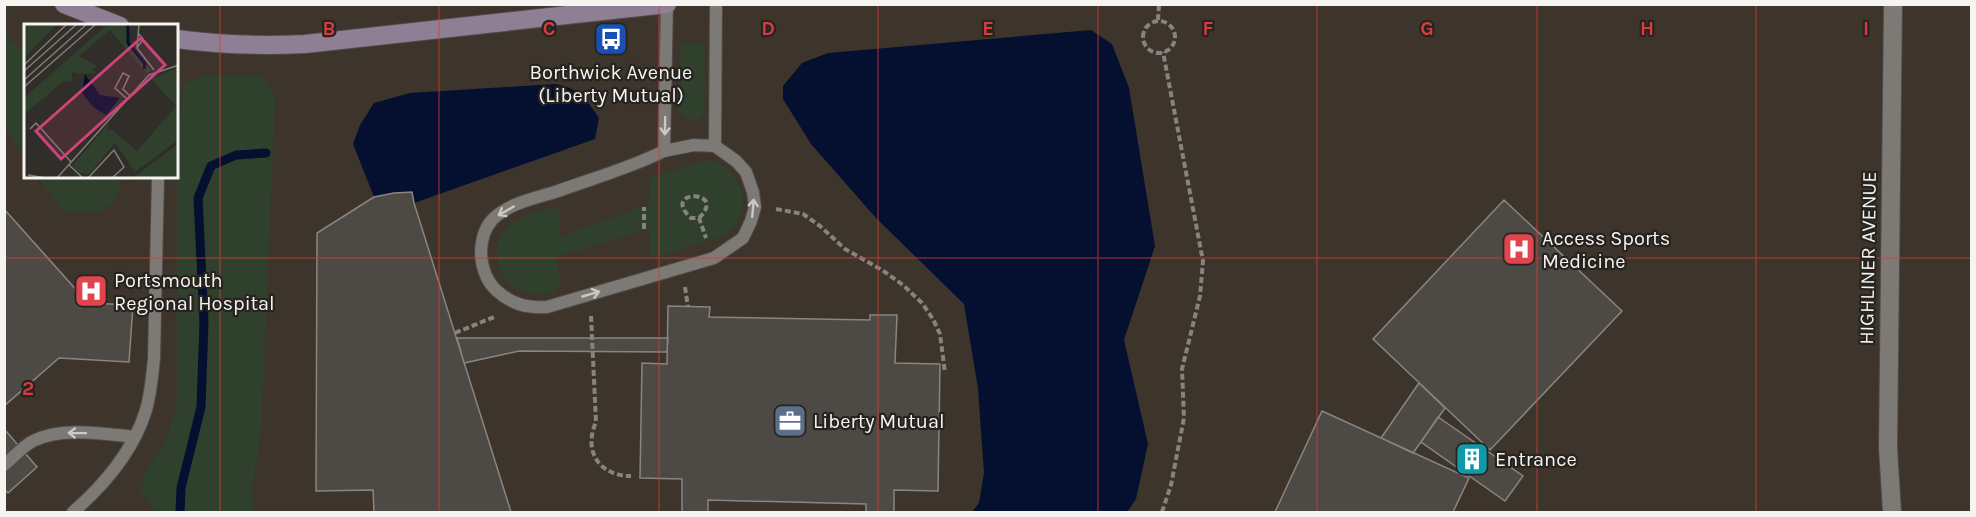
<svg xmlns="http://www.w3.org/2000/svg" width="1976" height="517" viewBox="0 0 1976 517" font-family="Karla,sans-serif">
<rect width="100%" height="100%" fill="#312d29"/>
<path fill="#3d352c" d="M 4,5 L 1971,5 L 1971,512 L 253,512 L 252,490 L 261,433 L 261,76 L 202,75 L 184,84 L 177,144 L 177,26 L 26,26 L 26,177 L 177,177 L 177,404 L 164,443 L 146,470 L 142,491 L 155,512 L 5,512 Z"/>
<path fill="#2f412d" d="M 5,35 L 25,53 L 25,158 L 5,128 Z
M 681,42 L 704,44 L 705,111 C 701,121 692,122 683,117 L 678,110 Z
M 202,75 L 261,76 L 275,94 L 261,433 L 252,490 L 253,512 L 155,512 L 141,491 L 146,470 L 164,443 L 177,404 L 177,144 L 184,84 Z
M 707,160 C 745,168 757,214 723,236 L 653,258 L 650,256 L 649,228 L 557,257 L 560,285 L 554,292 C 543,293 533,295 522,291 C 496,282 488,246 508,227 C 520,215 539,212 555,207 L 557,208 L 560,213 L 560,237 L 650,204 L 650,179 L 652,177 Z
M 38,177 L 120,177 L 120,186 L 115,202 L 100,212 L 62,211 Z"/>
<path fill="#050f2f" d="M 1091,30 L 1112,44 L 1129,88 L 1155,246 L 1124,340 L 1148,444 L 1136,499 L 1127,512 L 972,512 L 979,503 L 984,473 L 978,388 L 964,304 L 876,218 L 811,144 L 783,99 L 783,86 L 802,63 L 828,53 Z
M 556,84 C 581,90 585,97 599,118 L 595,139 L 414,203 L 412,192 L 374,197 L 353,144 L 360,125 L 374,103 L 410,93 Z"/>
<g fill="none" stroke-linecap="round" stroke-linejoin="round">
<path stroke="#050f2f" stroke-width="9" d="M 180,512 L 181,488 L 201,407 L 204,322 L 198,198 L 211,166 L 236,155 L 266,153"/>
</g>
<path fill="#4d4a45" stroke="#898580" stroke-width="1.5" d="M 412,192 L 414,203 L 511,512 L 374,512 L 373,490 L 316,491 L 317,233 L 374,197 L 394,193 Z
M 1504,200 L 1622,311 L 1490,450 L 1373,339 Z
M 4,209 L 88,303 L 133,305 L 129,362 L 59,358 L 4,406 Z
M 668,306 L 710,307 L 709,317 L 870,320 L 870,315 L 897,315 L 895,363 L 940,364 L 938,491 L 894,490 L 894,512 L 866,512 L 866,504 L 708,500 L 708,512 L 682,512 L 682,479 L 640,478 L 642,363 L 667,364 Z
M 457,338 L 668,338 L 667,352 L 519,351 L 464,363 Z
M 1419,383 L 1445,408 L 1413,453 L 1381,438 Z
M 1322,411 L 1469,478 L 1453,512 L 1275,512 Z
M 1438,417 L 1523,476 L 1505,501 L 1421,442 Z
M 4,419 L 5,430 L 37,467 L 8,493 L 4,489 Z"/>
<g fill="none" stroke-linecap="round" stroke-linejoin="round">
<g stroke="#4e4b48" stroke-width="14">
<path id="lane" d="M 667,4 L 664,151 C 630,168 594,178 558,191 C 536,198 508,203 492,220 C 484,229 481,243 481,254 C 482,268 487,282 497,291 C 513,305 527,308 547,307 L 714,258 L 743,238 L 751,221 L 755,207 L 753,192 L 746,172 L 736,161 L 715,146 L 716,4
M 664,151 L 694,145 L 715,146
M 4,465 C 13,458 23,446 33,441 C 63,426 103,434 135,437
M 73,512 C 103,486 134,450 146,410 C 151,393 152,376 154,359 L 158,177"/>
</g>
<g stroke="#4e4b48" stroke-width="20">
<path id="street" d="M 1892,512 L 1888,448 L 1893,4"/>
</g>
<g stroke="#4e4b48" stroke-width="20">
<path id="secondary" d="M 64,4 L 120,26
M 177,39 C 220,45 261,46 305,44 L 667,4"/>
</g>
<path stroke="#878380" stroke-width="4" stroke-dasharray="6 3" stroke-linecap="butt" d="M 1158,20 L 1159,4
M1143 37a16 16 0 1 1 32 0a16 16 0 1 1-32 0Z
M 776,209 L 803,214 L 820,226 L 845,249 L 882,270 L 903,285 L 922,303 L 933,319 L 940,334 L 945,373
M 699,218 C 729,189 659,189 691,218 L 699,218 L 706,238
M 644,229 L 644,207
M 685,287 L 688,307
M 591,316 L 596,422 C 583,451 599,476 631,476
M 455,333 L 494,317
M 1162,512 L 1171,485 L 1184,418 L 1182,369 L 1200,296 L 1203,261 L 1163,52"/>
<use href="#lane" stroke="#7d7974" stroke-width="12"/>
<use href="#street" stroke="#7d7974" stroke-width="18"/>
<use href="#secondary" stroke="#8e7f95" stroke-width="18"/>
</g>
<defs><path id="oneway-shaft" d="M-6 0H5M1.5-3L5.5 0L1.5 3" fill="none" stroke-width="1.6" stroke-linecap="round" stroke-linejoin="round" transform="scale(1.5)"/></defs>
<g stroke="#ccc9c5">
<use href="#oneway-shaft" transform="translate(665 126) rotate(91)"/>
<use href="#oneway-shaft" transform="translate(753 208) rotate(-85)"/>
<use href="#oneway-shaft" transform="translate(506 211) rotate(150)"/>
<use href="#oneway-shaft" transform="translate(591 294) rotate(-16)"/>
<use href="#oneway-shaft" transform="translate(77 433) rotate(-179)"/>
</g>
<path fill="none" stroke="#d93c3c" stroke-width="1.5" stroke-opacity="0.55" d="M 220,4 L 220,512M 439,4 L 439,512M 659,4 L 659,512M 878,4 L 878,512M 1098,4 L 1098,512M 1317,4 L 1317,512M 1537,4 L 1537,512M 1756,4 L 1756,512M 4,258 L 1972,258"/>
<defs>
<g id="bus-square" transform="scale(1.725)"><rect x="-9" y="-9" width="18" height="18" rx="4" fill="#1a4fb4" stroke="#27231f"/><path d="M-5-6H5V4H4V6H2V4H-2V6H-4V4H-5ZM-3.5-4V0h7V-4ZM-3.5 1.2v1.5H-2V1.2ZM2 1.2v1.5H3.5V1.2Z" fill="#fff"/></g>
<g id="hospital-square" transform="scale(1.725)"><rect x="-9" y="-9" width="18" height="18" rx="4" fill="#e0444e" stroke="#27231f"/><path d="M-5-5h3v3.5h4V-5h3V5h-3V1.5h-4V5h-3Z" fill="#fff"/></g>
<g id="office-square" transform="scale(1.725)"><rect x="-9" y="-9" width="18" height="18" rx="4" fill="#5c6f8a" stroke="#27231f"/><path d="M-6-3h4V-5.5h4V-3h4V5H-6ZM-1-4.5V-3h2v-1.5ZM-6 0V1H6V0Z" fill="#fff"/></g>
<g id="building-square" transform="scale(1.725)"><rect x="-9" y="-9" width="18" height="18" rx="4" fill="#0f9aa8" stroke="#27231f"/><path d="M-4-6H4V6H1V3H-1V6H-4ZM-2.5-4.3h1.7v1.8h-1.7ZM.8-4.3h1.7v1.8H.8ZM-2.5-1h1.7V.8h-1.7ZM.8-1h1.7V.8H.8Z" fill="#fff"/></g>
</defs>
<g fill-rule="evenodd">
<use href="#bus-square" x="611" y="39"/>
<use href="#hospital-square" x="1519" y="249"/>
<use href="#hospital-square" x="91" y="291"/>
<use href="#office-square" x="790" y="421"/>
<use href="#building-square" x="1472" y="459"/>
</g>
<g text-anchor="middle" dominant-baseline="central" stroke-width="4.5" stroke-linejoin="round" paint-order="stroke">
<g font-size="20" fill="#f6f4f1" stroke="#27231f" text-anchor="start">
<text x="611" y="72" text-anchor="middle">Borthwick Avenue<tspan x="611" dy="23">(Liberty Mutual)</tspan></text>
<text x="1542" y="238">Access Sports<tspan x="1542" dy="23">Medicine</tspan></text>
<text x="114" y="280">Portsmouth<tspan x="114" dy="23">Regional Hospital</tspan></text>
<text x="813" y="421">Liberty Mutual</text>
<text x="1495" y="459">Entrance</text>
</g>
<g font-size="20" fill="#f6f4f1" stroke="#27231f">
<text transform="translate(1868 258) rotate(-89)">HIGHLINER AVENUE</text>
</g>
</g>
<g transform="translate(24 24)">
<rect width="154" height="154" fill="#312d29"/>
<path d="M 0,0 L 33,0 L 0,34 ZM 84,0 L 107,0 L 105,18 L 127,47 L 122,49 L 86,6 L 55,32 L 73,42 L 68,46 L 72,49 L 53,50 L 47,47 L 49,58 L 40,57 L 0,90 L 0,74 ZM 154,44 L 154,116 L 111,148 L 91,119 L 65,150 L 56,149 L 48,142 L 85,99 L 83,107 L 87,105 L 113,127 L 152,82 L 127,55 ZM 154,120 L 154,154 L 107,154 L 113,151 Z" fill="#2f412d"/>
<path d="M 61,50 L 76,71 L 96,74 L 82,91 L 69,83 L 58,69 Z" fill="#050f2f"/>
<path fill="none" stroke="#050f2f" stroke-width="3" d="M 104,0 L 104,19 L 121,40 L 120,45"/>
<path fill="none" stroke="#807d79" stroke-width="1.5" d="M 115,0 L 113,24 L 130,46M 113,24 L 119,15 L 114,9M 0,41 L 43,0M 0,47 L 53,0M 0,56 L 63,0M 0,63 L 72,0M 103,75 L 91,64 L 99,49 L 105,52 L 99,65 L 106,72M 6,105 L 12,99 L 47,138M 45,141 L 59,154M 4,151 L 22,154M 33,154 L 125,51 L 155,41M 64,154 L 90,126 L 100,143 L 88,154"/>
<path fill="#cc4479" fill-opacity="0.15" stroke="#cc4479" stroke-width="3" d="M 117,14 L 141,41 L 37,135 L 12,107 Z"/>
<rect width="154" height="154" fill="none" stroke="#f6f4f1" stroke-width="3"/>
</g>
<g font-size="20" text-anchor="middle" font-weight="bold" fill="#d93c3c" stroke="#27231f" stroke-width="4.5" stroke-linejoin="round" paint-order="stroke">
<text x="329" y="35">B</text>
<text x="549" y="35">C</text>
<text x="768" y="35">D</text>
<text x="988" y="35">E</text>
<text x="1208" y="35">F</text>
<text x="1427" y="35">G</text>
<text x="1647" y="35">H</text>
<text x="1866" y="35">I</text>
<text x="28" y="395">2</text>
</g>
<rect width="1976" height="517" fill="none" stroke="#f6f4f1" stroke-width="12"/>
</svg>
